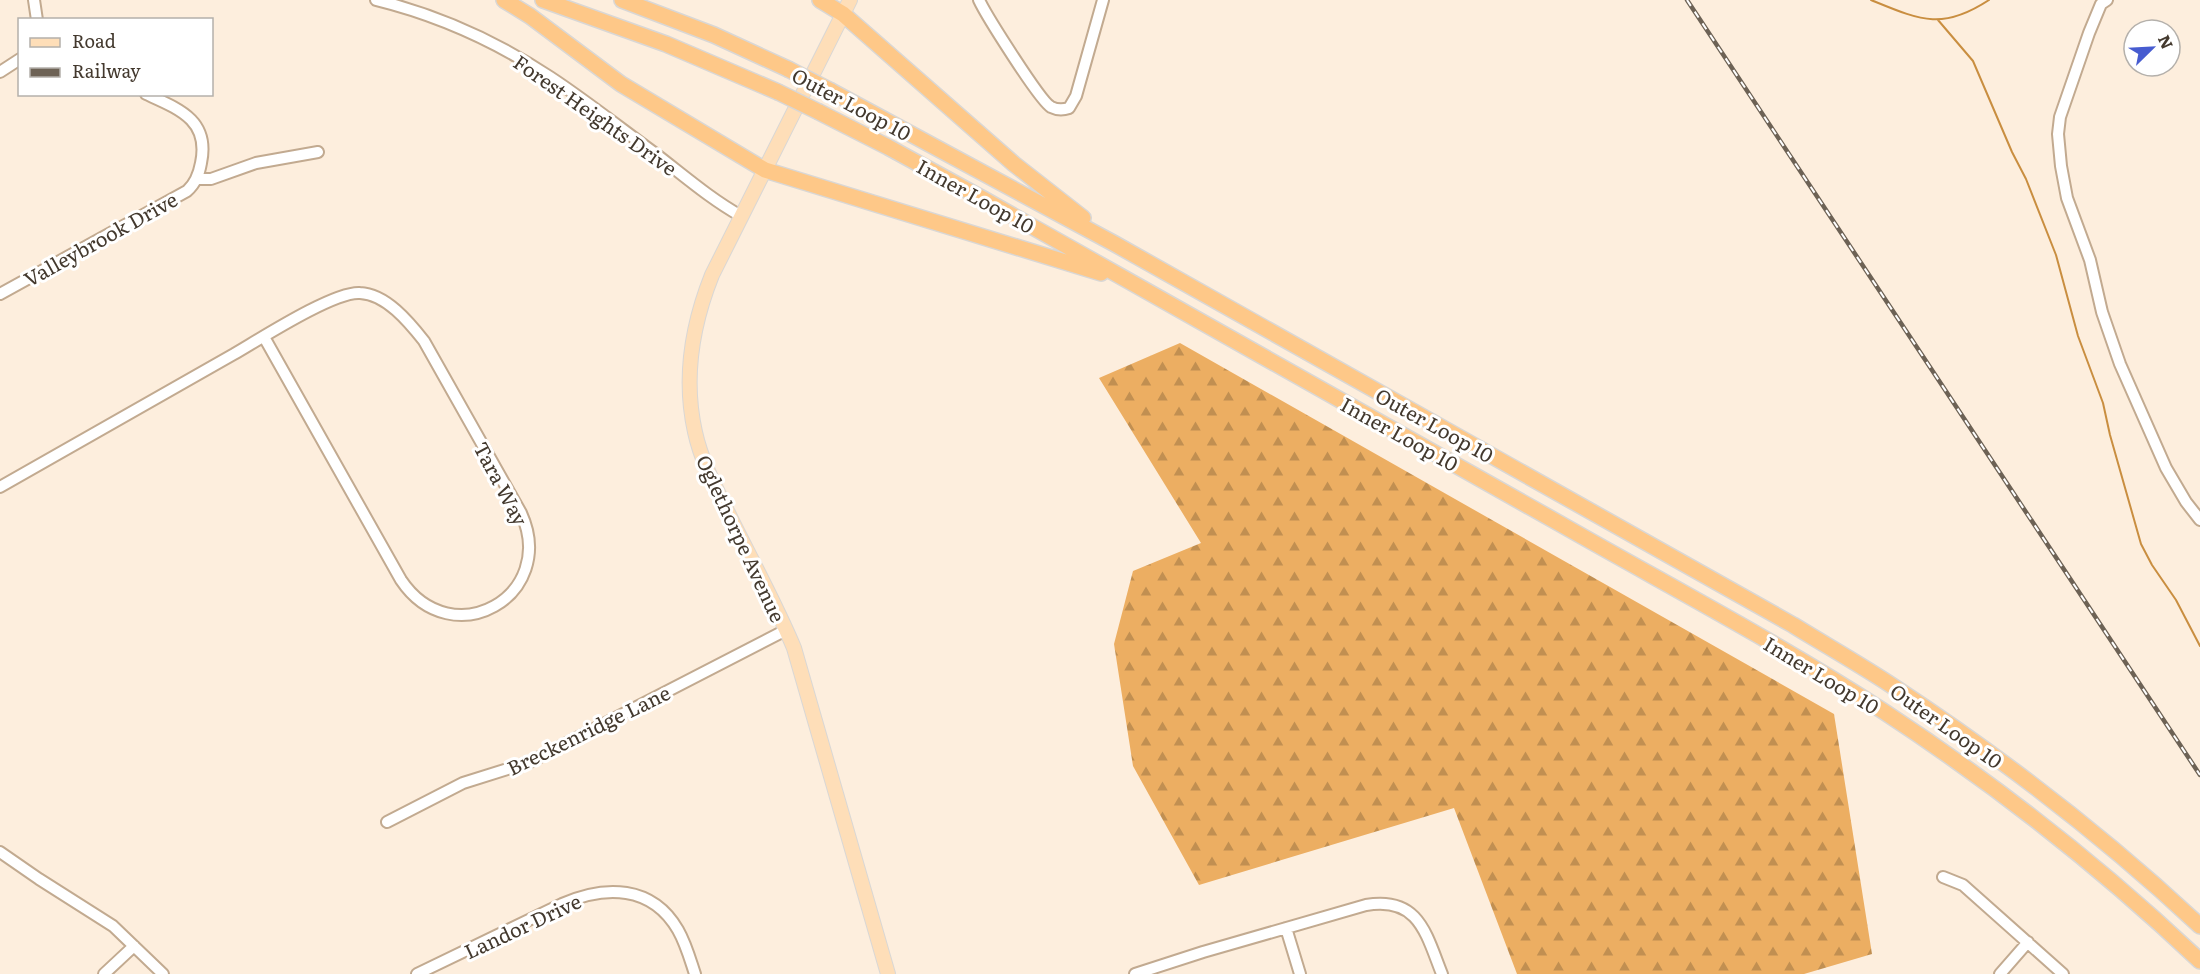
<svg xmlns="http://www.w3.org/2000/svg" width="2200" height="974" viewBox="0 0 2200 974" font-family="Literata,serif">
<defs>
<pattern id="forest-firs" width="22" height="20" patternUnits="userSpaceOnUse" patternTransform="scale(1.5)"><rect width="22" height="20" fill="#ecae62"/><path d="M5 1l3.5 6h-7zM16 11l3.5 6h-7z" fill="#c18f51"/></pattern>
</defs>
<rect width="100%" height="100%" fill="#fdeedd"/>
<path fill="url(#forest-firs)" d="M 1180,343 L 1834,714 L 1872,954 L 1804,974 L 1517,974 L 1454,808 L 1199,885 L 1133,766 L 1114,644 L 1133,571 L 1201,543 L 1099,378 Z"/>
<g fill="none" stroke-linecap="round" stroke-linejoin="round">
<path stroke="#c98e40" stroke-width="2" d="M 1871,0 C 1920,20 1942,31 1989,0
M 1938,20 L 1973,61 L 2012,152 L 2026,179 L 2056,255 L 2078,336 L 2103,403 L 2110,435 L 2141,544 L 2152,565 L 2176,600 L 2200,646"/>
<g stroke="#c2aa90" stroke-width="14">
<path id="minor" d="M 34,0 L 37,20
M 376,0 C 437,15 497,42 550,77 C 585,100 619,127 653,152 C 682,174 709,198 741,216
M 979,0 C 986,15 1040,101 1051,107 C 1057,110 1063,110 1069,108 L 1076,96 L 1103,0
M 2107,0 L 2101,4 L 2089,33 L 2060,117 L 2058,134 L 2061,166 L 2067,198 L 2090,260 L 2102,312 L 2120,364 L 2166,468 L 2186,502 L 2200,520
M 0,72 L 20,59
M 197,179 L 211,179 L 256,163 L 318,152
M 0,294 L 187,191 C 196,183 199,174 201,163 C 210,120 179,109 146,94
M 0,487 C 78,442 156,398 234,354 C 260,339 334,291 360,293 C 386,294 409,322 424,341 L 521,513 C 559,596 452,656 401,580 L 264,337
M 387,822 L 463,783 L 530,762 L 786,630
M 0,852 L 39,879 L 113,926 L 163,974
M 1943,877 L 1963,885 L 2063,974
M 1286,928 L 1300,974
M 104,974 L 134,946
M 417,974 L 562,904 C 605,885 652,885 678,930 C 686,944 690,959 695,974
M 1135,974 L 1203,952 L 1366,905 C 1419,896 1426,934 1442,974
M 2000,974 L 2028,942"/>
</g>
<g stroke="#d9d7d5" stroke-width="16">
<path id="major" d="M 850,0 L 712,275 C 692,325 683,378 695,432 C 702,464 718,492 732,521 C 753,563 776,605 794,648 L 888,974"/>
</g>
<g stroke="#d9d7d5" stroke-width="18">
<path id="highway" d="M 504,0 L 530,16 L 621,84 L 765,170 L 1101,273
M 543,0 L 666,44 L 778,92
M 622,0 L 714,35 L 788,69
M 820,0 L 843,14 L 1014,164 L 1083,218
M 831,91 L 1115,244 L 1793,625 C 1827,646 1861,665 1894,687 C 2002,758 2106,838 2200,926
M 819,112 L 888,147 L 985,200 C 1178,309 1372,417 1564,526 C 1671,587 1780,644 1883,711 C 1996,785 2102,868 2200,961"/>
</g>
<use href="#minor" stroke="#fff" stroke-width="10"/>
<use href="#major" stroke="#fedeb8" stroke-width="14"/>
<use href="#highway" stroke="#fec888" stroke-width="15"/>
<g stroke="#6d6255" stroke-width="4.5">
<path id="rail" d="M 1687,0 L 2200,775"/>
</g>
<use href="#rail" stroke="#fff" stroke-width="2" stroke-dasharray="7" stroke-linecap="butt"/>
<g stroke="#d9d7d5" stroke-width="18" stroke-linecap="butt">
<path id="highway-bridge" d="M 788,69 L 831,91
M 778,92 L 819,112"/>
</g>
<use href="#highway-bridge" stroke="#fec888" stroke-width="15"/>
</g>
<g text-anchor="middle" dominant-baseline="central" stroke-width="6" stroke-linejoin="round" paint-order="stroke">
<g font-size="20" fill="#43392e" stroke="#fff">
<text transform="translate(852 103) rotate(28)">Outer Loop 10</text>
<text transform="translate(596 114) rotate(35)">Forest Heights Drive</text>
<text transform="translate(976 195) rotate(29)">Inner Loop 10</text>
<text transform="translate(100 238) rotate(-29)">Valleybrook Drive</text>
<text transform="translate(1435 424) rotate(29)">Outer Loop 10</text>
<text transform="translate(1400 433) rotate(29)">Inner Loop 10</text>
<text transform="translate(502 483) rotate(62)">Tara Way</text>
<text transform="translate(742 538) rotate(65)">Oglethorpe Avenue</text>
<text transform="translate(1822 674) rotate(31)">Inner Loop 10</text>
<text transform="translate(1947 725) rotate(35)">Outer Loop 10</text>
<text transform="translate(588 729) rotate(-26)">Breckenridge Lane</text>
<text transform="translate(522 925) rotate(-25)">Landor Drive</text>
</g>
</g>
<rect x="18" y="18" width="195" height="78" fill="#ffffff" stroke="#b4b0ab" stroke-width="1.5"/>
<rect x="30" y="38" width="30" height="9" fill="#fedeb8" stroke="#b4b0ab" stroke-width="1.5"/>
<text x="72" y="48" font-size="18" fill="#43392e">Road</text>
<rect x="30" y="68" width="30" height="9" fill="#6d6255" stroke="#b4b0ab" stroke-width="1.5"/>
<text x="72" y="78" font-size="18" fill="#43392e">Railway</text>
<g transform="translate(2152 48) rotate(66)"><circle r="28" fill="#ffffff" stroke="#b4b0ab" stroke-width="1.5"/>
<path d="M0-4.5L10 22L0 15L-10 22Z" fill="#475cd0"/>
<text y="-9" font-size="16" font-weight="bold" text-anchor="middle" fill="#43392e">N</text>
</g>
</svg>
